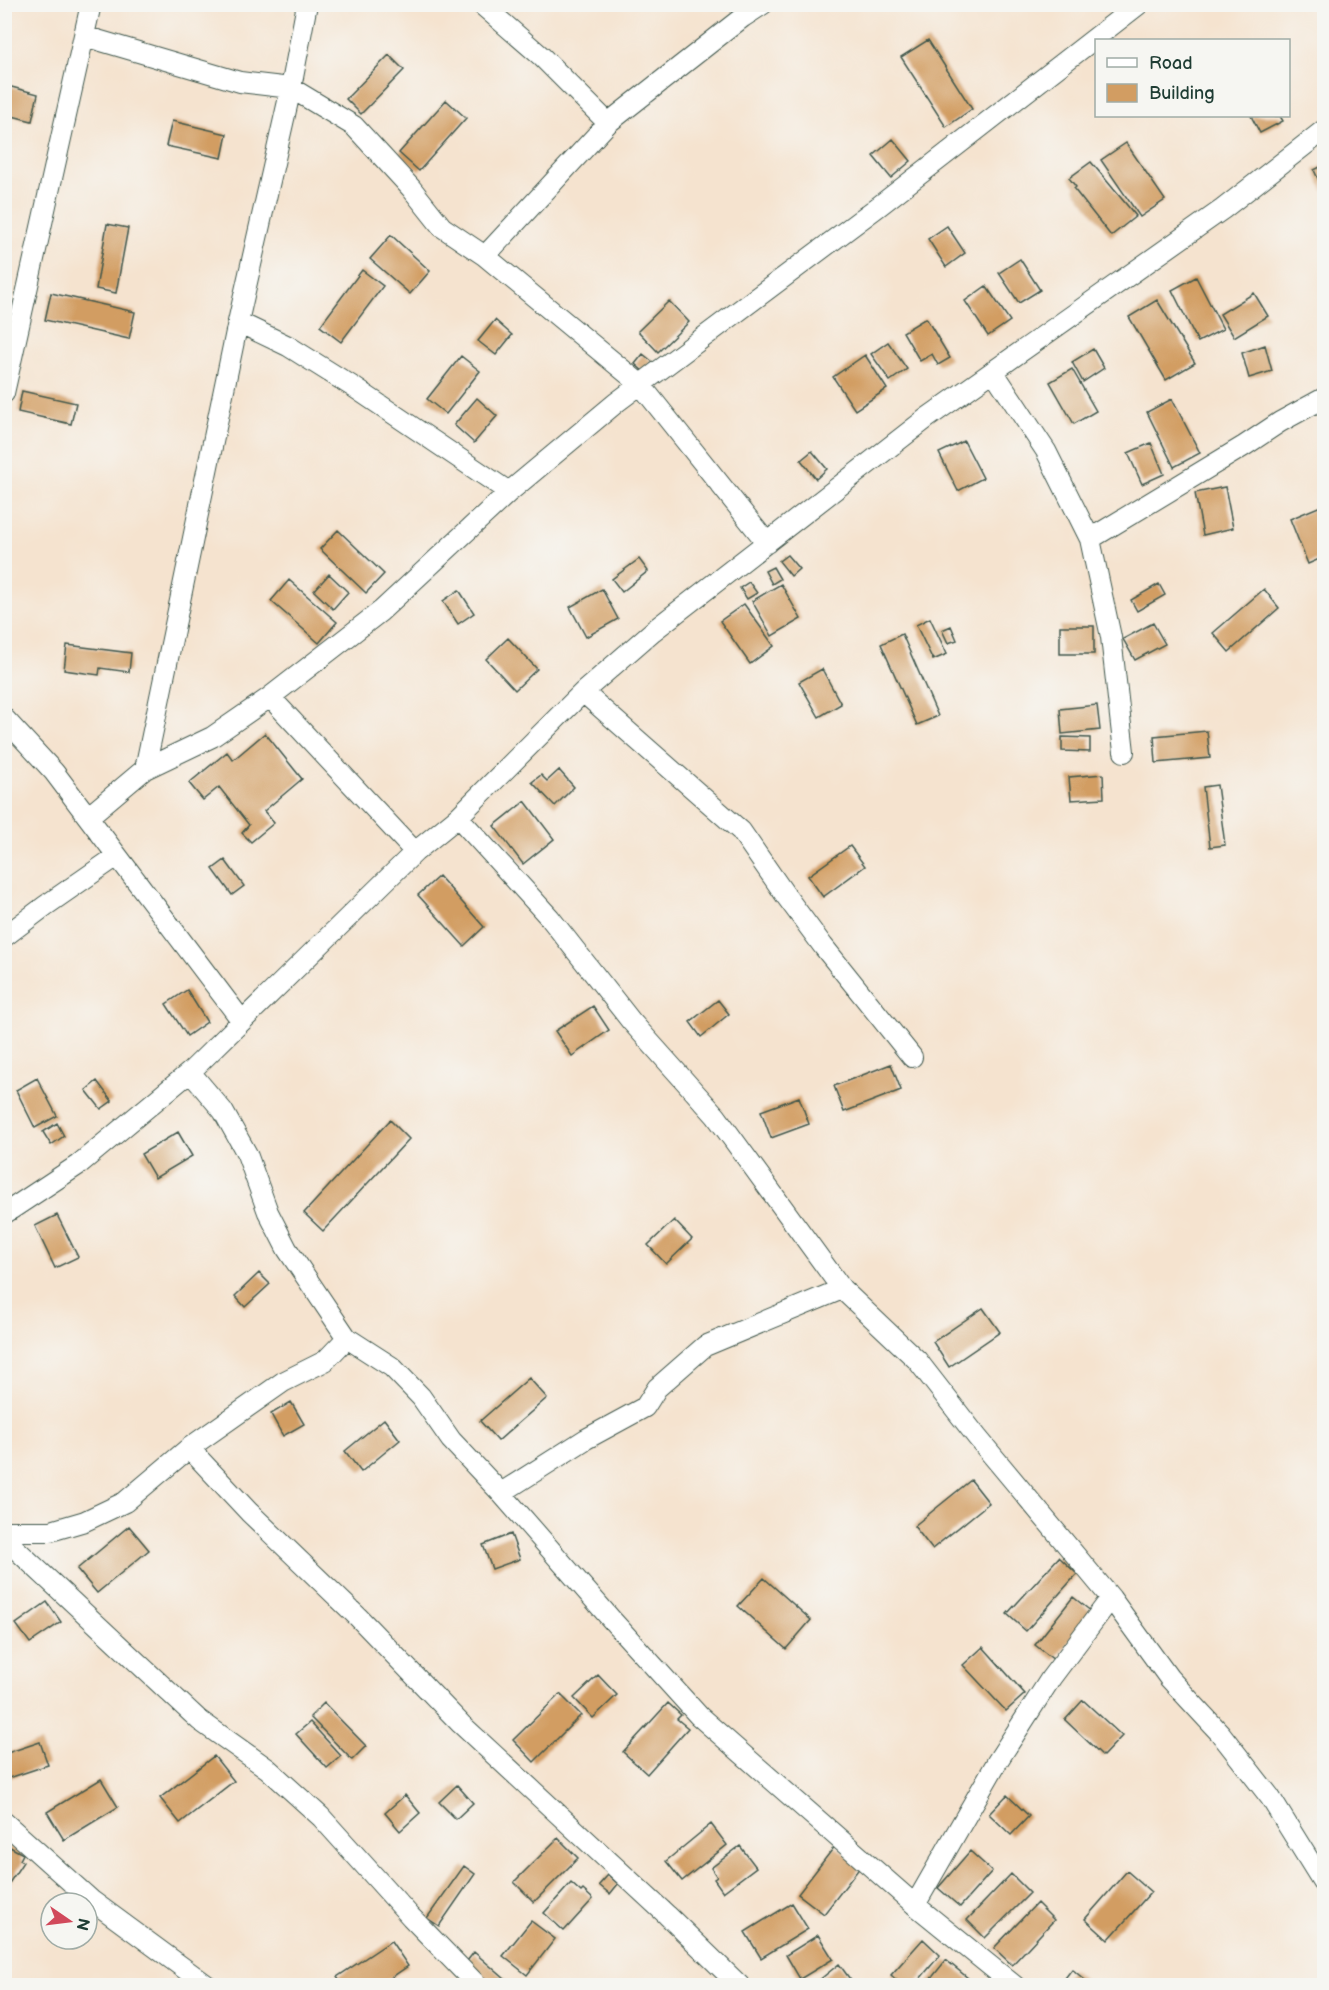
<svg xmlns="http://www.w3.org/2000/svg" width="1329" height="1990" viewBox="0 0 1329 1990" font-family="'Balsamiq Sans',sans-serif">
<rect width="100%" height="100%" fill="#f6f6f2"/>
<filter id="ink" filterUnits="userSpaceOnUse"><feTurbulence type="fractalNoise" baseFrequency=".0167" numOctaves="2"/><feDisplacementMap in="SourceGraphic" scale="12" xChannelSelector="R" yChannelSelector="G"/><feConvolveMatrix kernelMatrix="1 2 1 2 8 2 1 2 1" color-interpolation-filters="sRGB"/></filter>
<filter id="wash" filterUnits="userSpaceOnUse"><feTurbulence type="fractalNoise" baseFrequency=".008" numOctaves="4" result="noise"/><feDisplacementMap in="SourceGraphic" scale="24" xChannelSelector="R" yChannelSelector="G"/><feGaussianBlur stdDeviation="1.35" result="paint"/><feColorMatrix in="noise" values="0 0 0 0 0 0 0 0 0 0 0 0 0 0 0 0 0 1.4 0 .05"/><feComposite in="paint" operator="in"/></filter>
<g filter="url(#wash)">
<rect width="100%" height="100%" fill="#f5e3cf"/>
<g id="blocks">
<path fill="#d29d62" d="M 928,40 L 972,109 L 946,127 L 901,57 Z
M 389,55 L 404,70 L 361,114 L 346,99 Z
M 4,85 L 38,94 L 32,121 L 4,114 Z
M 446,100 L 466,118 L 419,171 L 399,153 Z
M 1251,116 L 1280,116 L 1283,121 L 1260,133 Z
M 172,121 L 227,134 L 222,158 L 166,146 Z
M 893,139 L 911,161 L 891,178 L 873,156 Z
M 1126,143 L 1165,200 L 1140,217 L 1101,160 Z
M 1091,162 L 1136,216 L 1111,236 L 1074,189 L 1076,187 L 1069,178 Z
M 1324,165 L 1324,192 L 1314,170 Z
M 107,224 L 128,228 L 116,293 L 96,289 Z
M 947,226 L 965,253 L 946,267 L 928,239 Z
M 391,235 L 430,271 L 410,294 L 370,259 Z
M 1020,259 L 1040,290 L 1019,303 L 999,273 Z
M 362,270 L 383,286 L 341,342 L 320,326 Z
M 1196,277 L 1223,329 L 1198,342 L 1172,290 Z
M 986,286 L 1010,321 L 988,336 L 965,301 Z
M 51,293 L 135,312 L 129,339 L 45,320 Z
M 1254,293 L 1268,316 L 1234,337 L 1220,314 Z
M 1157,300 L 1195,363 L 1166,380 L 1129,317 Z
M 669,301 L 689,322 L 658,352 L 638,331 Z
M 926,318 L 950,358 L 938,365 L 932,354 L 920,361 L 903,332 Z
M 495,320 L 512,335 L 496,355 L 478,341 Z
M 888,342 L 907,369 L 890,381 L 871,354 Z
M 1265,345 L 1272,371 L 1249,378 L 1242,353 Z
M 1093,349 L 1104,368 L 1083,382 L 1072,362 Z
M 643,354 L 653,362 L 644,372 L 635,364 Z
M 865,355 L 887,389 L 855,410 L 833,377 Z
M 461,356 L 480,371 L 446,414 L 427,399 Z
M 1072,369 L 1096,411 L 1074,424 L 1050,382 Z
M 22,391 L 76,403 L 71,424 L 18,412 Z
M 477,398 L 497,416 L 474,443 L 454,425 Z
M 1172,399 L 1200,453 L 1174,467 L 1147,412 Z
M 964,441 L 983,478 L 958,491 L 939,453 Z
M 1151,443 L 1164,474 L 1142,484 L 1128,453 Z
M 812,451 L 827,469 L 816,479 L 801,460 Z
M 1225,487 L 1233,528 L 1203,535 L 1195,493 Z
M 1323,505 L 1324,557 L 1308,564 L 1290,519 Z
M 338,530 L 384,574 L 366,593 L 320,549 Z
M 787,555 L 799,569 L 791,576 L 779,561 Z
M 639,559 L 648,571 L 622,592 L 612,579 Z
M 773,567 L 780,579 L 772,584 L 765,571 Z
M 329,574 L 348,592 L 333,609 L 314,591 Z
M 289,580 L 337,622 L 319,643 L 271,601 Z
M 749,582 L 757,593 L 747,599 L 740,588 Z
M 781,584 L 801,619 L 772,636 L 752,601 Z
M 1159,584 L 1165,595 L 1137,611 L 1131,600 Z
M 602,589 L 618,619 L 586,637 L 570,607 Z
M 1264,589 L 1279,608 L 1229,652 L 1213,633 Z
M 459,590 L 474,613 L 458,624 L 443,601 Z
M 744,604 L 774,646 L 750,664 L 720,621 Z
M 930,618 L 947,654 L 933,660 L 916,625 Z
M 1153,623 L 1165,644 L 1135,660 L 1123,639 Z
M 951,626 L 957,640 L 948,643 L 942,630 Z
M 1060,626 L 1094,626 L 1094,654 L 1060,654 Z
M 902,634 L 938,716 L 917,725 L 881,644 Z
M 508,638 L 537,669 L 515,690 L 486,659 Z
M 67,645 L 131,653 L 129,672 L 100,668 L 99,675 L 64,670 Z
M 822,669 L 841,704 L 819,717 L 799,682 Z
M 1097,705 L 1100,730 L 1062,734 L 1060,709 Z
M 1207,731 L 1210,758 L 1156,763 L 1154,736 Z
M 265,733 L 302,779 L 264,811 L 274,823 L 251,842 L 242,833 L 249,825 L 219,787 L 203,800 L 189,783 L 227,752 L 233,760 Z
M 1062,737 L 1090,738 L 1090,752 L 1062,751 Z
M 559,770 L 574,787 L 555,806 L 532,782 L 541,775 L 547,781 Z
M 1103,774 L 1104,798 L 1071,800 L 1069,777 Z
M 1217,785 L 1225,845 L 1210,847 L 1203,787 Z
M 525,801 L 554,839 L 523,864 L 494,826 Z
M 850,846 L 865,866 L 823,897 L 808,876 Z
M 225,860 L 244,886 L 232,895 L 213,869 Z
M 439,876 L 484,927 L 464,946 L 418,895 Z
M 187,990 L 207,1022 L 187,1036 L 166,1004 Z
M 718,1000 L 729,1014 L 701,1037 L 690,1022 Z
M 593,1006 L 609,1030 L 572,1056 L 555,1031 Z
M 891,1064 L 901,1090 L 844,1112 L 834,1086 Z
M 37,1078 L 57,1116 L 35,1128 L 16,1090 Z
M 97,1081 L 112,1101 L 101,1109 L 86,1090 Z
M 799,1097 L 809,1124 L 771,1138 L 761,1111 Z
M 390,1120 L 409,1139 L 323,1231 L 304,1213 Z
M 57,1123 L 64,1136 L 51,1145 L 43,1132 Z
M 178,1132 L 192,1156 L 155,1178 L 141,1154 Z
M 57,1215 L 78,1257 L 55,1268 L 35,1226 Z
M 674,1220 L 692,1239 L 666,1264 L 648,1245 Z
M 259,1273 L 270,1284 L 245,1307 L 235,1296 Z
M 983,1308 L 1000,1332 L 949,1367 L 933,1342 Z
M 529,1378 L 547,1398 L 498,1441 L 480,1421 Z
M 291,1402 L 304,1424 L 283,1436 L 271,1414 Z
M 384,1419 L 400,1440 L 361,1472 L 345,1451 Z
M 971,1480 L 989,1503 L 932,1549 L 914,1526 Z
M 129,1526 L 149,1550 L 97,1593 L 77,1569 Z
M 511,1534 L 520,1559 L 492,1569 L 483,1545 Z
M 1059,1557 L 1077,1574 L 1026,1631 L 1007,1614 Z
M 764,1578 L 811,1620 L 786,1649 L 738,1606 Z
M 1073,1597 L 1092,1612 L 1054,1660 L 1035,1645 Z
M 47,1602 L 61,1622 L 30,1643 L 16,1624 Z
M 983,1647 L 1025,1694 L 1006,1711 L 963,1665 Z
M 598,1675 L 617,1695 L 593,1718 L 574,1698 Z
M 560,1694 L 581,1715 L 534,1762 L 513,1740 Z
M 1083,1700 L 1122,1736 L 1103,1756 L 1065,1720 Z
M 324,1703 L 366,1746 L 352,1760 L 310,1717 Z
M 668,1703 L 681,1715 L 677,1719 L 688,1728 L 647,1774 L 623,1752 Z
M 310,1722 L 341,1756 L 327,1768 L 296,1734 Z
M 40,1742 L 48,1765 L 9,1778 L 4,1763 L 4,1754 Z
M 214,1756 L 234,1781 L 180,1823 L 160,1798 Z
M 101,1779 L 118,1807 L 64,1840 L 47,1812 Z
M 457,1785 L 473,1803 L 456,1819 L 439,1802 Z
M 405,1795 L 420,1813 L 400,1831 L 385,1813 Z
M 1007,1795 L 1029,1816 L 1011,1835 L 989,1814 Z
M 711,1824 L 727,1845 L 682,1881 L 666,1861 Z
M 558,1838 L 578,1858 L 534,1902 L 514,1882 Z
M 740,1846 L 756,1867 L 723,1892 L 714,1879 L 717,1877 L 711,1868 Z
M 835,1846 L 861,1866 L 824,1914 L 798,1894 Z
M 10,1847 L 23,1854 L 20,1860 L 23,1862 L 4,1891 L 4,1850 L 7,1852 Z
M 970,1851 L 992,1871 L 960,1907 L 938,1888 Z
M 464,1866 L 475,1874 L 439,1926 L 427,1918 Z
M 1127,1871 L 1151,1892 L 1108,1940 L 1085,1919 Z
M 1011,1874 L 1030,1893 L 985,1938 L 967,1920 Z
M 608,1875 L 618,1884 L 610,1894 L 599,1885 Z
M 571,1883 L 581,1892 L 583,1890 L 593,1899 L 564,1931 L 544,1913 Z
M 792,1903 L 808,1929 L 761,1958 L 745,1932 Z
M 1037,1903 L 1054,1920 L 1012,1965 L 994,1948 Z
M 531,1921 L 555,1939 L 527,1975 L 503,1956 Z
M 818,1935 L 833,1959 L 800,1979 L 786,1955 Z
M 923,1939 L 940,1955 L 914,1986 L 903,1986 L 891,1975 Z
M 391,1941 L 408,1966 L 379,1986 L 343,1986 L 337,1977 Z
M 474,1952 L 513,1986 L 487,1986 L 464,1965 Z
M 946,1960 L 969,1979 L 964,1986 L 925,1986 Z
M 839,1964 L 855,1986 L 812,1986 Z
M 1072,1969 L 1092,1986 L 1059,1986 Z"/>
</g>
</g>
<g filter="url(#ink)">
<use href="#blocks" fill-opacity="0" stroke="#3f564b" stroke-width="1.5"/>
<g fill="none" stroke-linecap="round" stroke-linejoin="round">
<g stroke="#3f564b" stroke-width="22">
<path id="street" d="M 481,4 L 541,56 L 608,123
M 763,4 L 743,17 L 608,123 L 485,256 L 640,384 L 767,543
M 84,36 L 240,82 L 291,88 L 354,126 L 411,188 L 442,227 L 485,256
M 238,322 L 288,346 L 355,388 L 509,492
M 993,371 L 1046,451 L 1090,539 L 1111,637 L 1124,752
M 4,393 L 91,4
M 1090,539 L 1244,446 L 1280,422 L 1324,398
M 583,692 L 741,831 L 786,896 L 823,946 L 912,1057
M 270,697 L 415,852
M 4,718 L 54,772 L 242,1021
M 145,769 L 212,737 L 270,697 L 381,611 L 509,492 L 617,402 L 879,206 L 1139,4
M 88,817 L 145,769 L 238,322 L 291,88 L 307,4
M 458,817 L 550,918 L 631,1021 L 716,1116 L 842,1289 L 917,1360 L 977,1437 L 1111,1598 L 1169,1678 L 1220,1733 L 1270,1797 L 1324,1884
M 4,937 L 45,906 L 117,856
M 190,1072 L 223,1111 L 247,1154 L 268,1212 L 287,1249 L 347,1338 L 392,1367 L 421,1397 L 451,1440 L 501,1493 L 611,1619 L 699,1716 L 915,1905 L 1015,1986
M 4,1214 L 78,1165 L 190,1072 L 415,852 L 458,817 L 583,692 L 653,631 L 927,418 L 1223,209 L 1324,130
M 189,1448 L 249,1512 L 358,1617 L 461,1724 L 667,1915 L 740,1986
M 501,1493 L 586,1439 L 645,1407 L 657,1388 L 705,1346 L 842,1289
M 4,1531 L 51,1531 L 85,1521 L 125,1502 L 189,1448 L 283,1382 L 325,1361 L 347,1338
M 4,1538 L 199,1720 L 268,1769 L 321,1817 L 411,1917 L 478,1986
M 4,1822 L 91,1900 L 208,1986
M 915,1905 L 997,1762 L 1051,1678 L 1111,1598"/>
</g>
<use href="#street" stroke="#fff" stroke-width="20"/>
</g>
</g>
<rect width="1329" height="1990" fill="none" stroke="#f6f6f2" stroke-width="24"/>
<rect x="1095" y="39" width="195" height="78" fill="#f6f6f2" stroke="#a0aca6" stroke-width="1.5"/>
<rect x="1107" y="58" width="30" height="9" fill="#ffffff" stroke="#a0aca6" stroke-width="1.5"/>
<text x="1149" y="69" font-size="18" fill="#1f3d34">Road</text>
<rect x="1107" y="84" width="30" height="18" fill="#d29d62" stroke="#a0aca6" stroke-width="1.5"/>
<text x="1149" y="99" font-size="18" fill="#1f3d34">Building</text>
<g transform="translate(69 1921) rotate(104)"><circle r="28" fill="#f6f6f2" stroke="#a0aca6" stroke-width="1.5"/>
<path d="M0-4.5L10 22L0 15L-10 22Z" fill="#d1495b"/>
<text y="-9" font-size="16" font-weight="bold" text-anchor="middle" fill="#1f3d34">N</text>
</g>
</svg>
